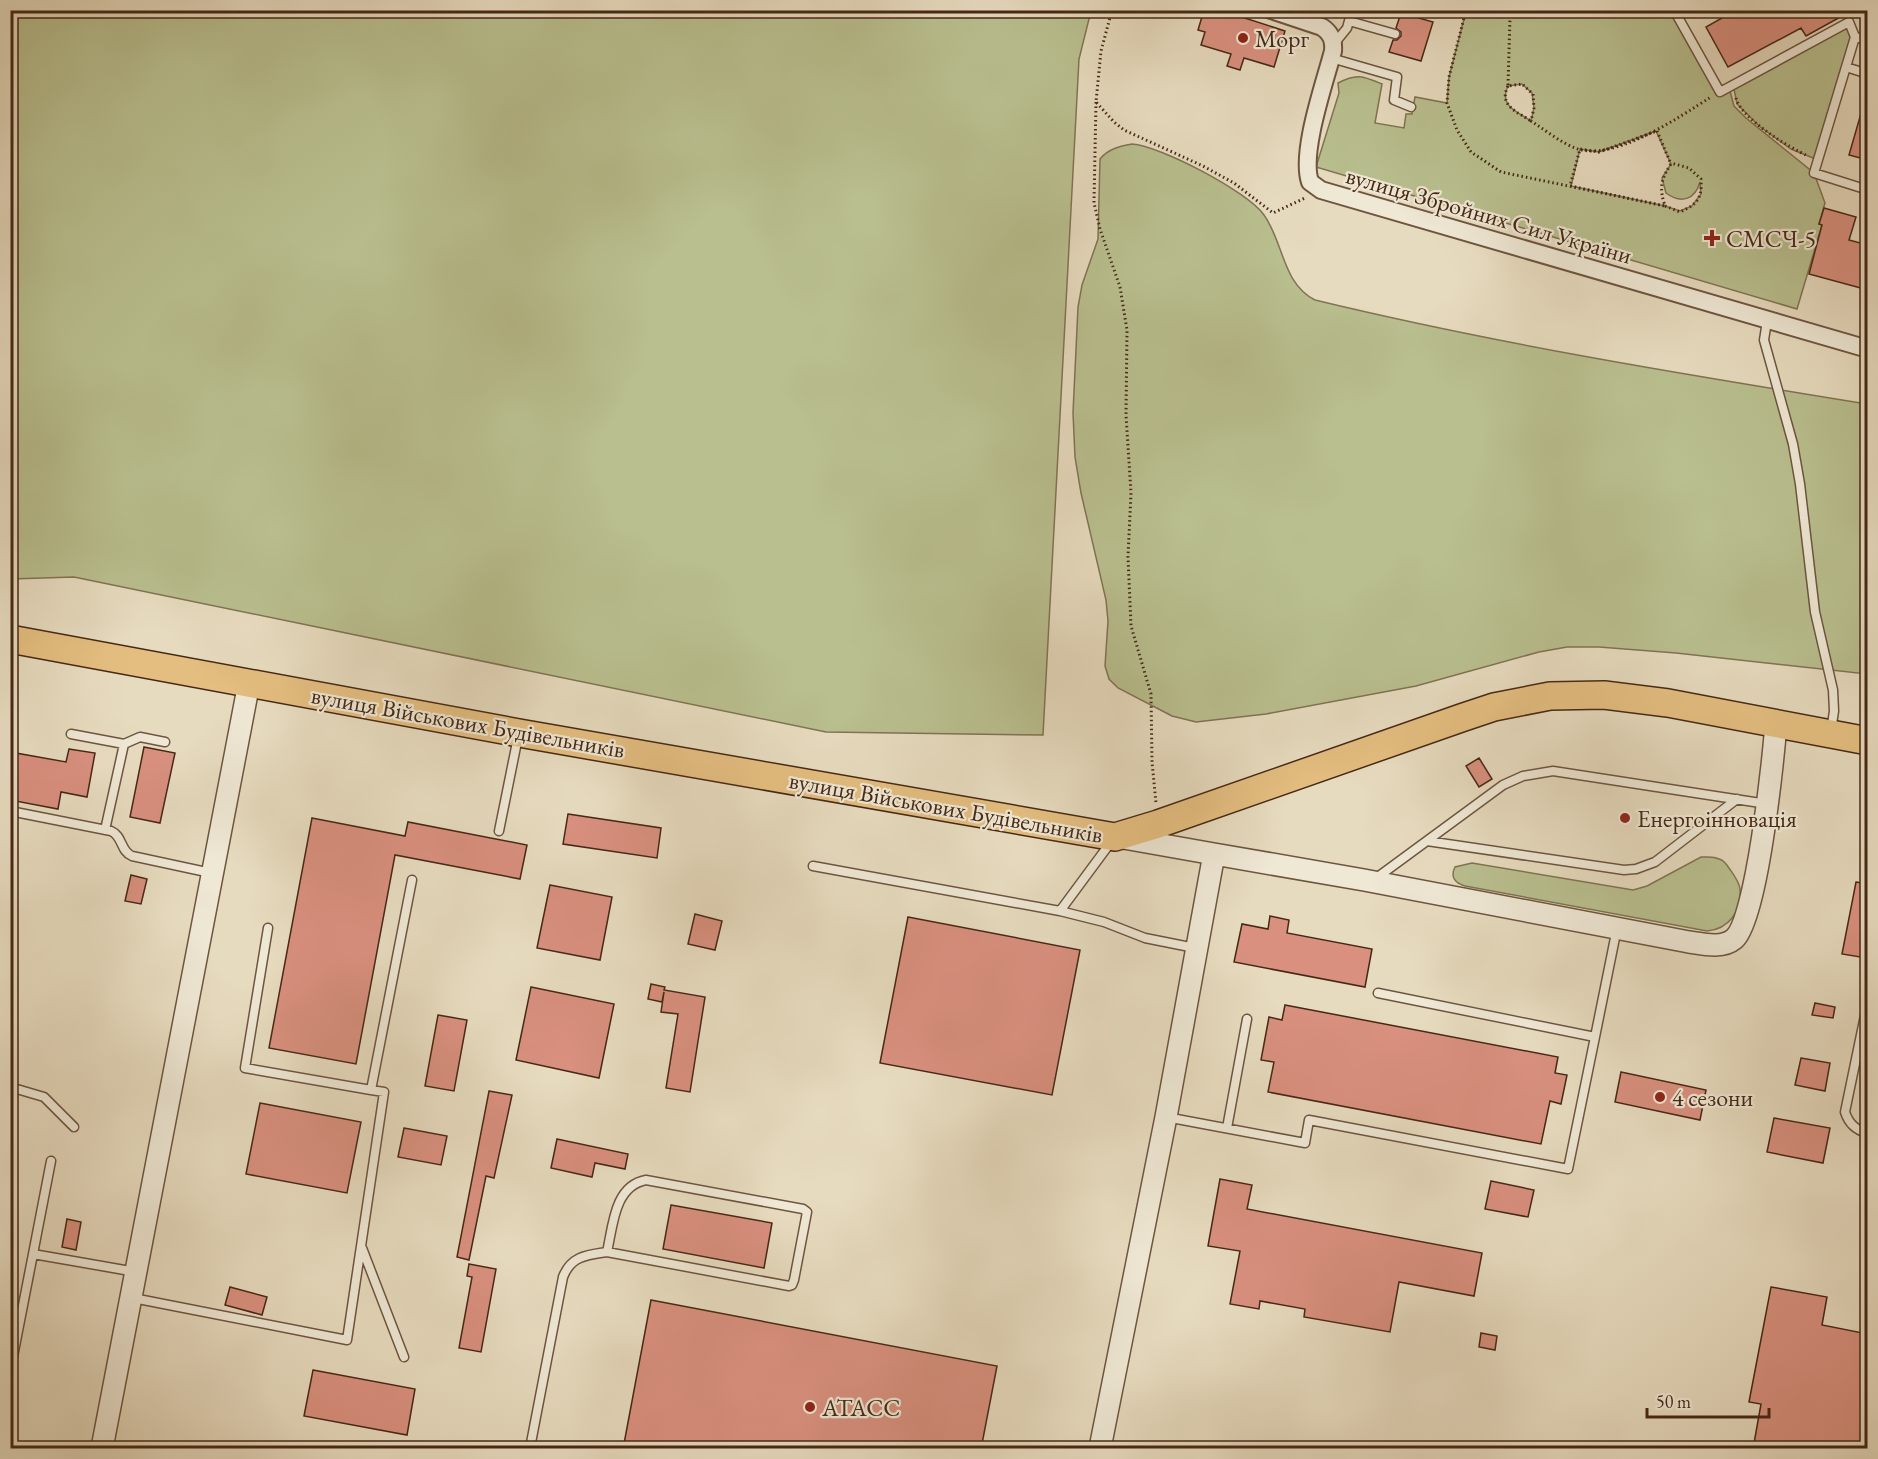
<svg xmlns="http://www.w3.org/2000/svg" width="1878" height="1459" viewBox="0 0 1878 1459" font-family="'EB Garamond',serif">
<rect width="100%" height="100%" fill="#e7dbbf"/>
<filter id="stains"><feTurbulence type="fractalNoise" baseFrequency=".00333" numOctaves="4"/><feColorMatrix values="0 0 0 0 .2 0 0 0 0 .09 0 0 0 0 .02 0 0 0 .5 -.17"/></filter>
<radialGradient id="worn" r=".72"><stop offset=".6" stop-color="#630" stop-opacity="0"/><stop offset="1" stop-color="#630" stop-opacity=".3"/></radialGradient>
<path fill="#b9bf8f" stroke="#807452" stroke-width="1.5" fill-rule="evenodd" d="M 10,11 L 1091,11 L 1079,59 L 1043,735 L 826,732 L 74,577 L 11,579 Z
M 1466,11 L 1674,11 L 1720,91 L 1730,91 L 1734,106 L 1746,118 L 1814,173 L 1825,203 L 1819,224 L 1822,225 L 1797,309 L 1316,167 L 1339,93 L 1338,83 C 1357,73 1363,76 1382,84 L 1375,123 L 1404,128 L 1406,114 L 1412,114 L 1415,97 L 1447,103 L 1449,77 ZM 1522,84 L 1532,93 L 1534,108 L 1531,121 C 1518,112 1498,106 1508,86 ZM 1656,131 L 1671,164 L 1662,178 L 1666,193 C 1681,204 1695,200 1700,182 L 1701,194 L 1692,206 L 1680,211 L 1665,206 L 1571,186 L 1580,149 L 1599,152 Z
M 1849,22 L 1855,37 L 1818,160 L 1791,149 L 1759,126 L 1737,104 L 1733,84 Z
M 1132,144 C 1161,146 1248,192 1264,215 C 1284,243 1282,283 1315,300 C 1497,344 1682,374 1867,404 L 1867,674 L 1676,653 L 1599,647 L 1567,647 L 1539,652 L 1416,686 L 1266,714 L 1196,722 L 1172,716 L 1118,688 L 1109,679 L 1105,666 L 1108,621 L 1106,600 L 1081,493 L 1075,457 L 1073,413 L 1078,307 L 1082,285 L 1098,239 L 1100,159 C 1108,149 1120,146 1132,144 Z
M 1701,857 C 1707,857 1714,856 1719,859 C 1724,860 1726,864 1729,868 C 1733,874 1739,881 1740,889 C 1742,911 1729,929 1707,931 L 1465,886 C 1455,883 1450,877 1455,867 L 1472,863 L 1633,890 L 1647,886 Z"/>
<path fill="#d9907f" stroke="#462816" stroke-width="1.5" d="M 1204,10 L 1220,10 L 1285,31 L 1274,67 L 1244,58 L 1240,70 L 1227,66 L 1231,54 L 1201,45 L 1205,32 L 1198,30 Z
M 1736,10 L 1853,10 L 1806,36 L 1801,28 L 1728,67 L 1706,27 Z
M 1401,13 L 1433,22 L 1421,61 L 1389,52 L 1393,40 L 1397,40 L 1401,36 L 1401,32 L 1396,28 Z
M 1864,103 L 1868,103 L 1868,160 L 1849,155 Z
M 1824,208 L 1856,217 L 1849,240 L 1868,245 L 1868,290 L 1809,274 L 1822,225 L 1819,224 Z
M 144,747 L 175,753 L 160,823 L 130,817 Z
M 69,749 L 95,753 L 87,797 L 61,792 L 58,809 L 10,800 L 10,752 L 66,762 Z
M 1479,758 L 1492,779 L 1479,787 L 1466,766 Z
M 568,814 L 661,828 L 657,858 L 563,844 Z
M 312,818 L 405,836 L 408,822 L 527,845 L 520,879 L 395,855 L 356,1064 L 269,1048 Z
M 131,875 L 147,879 L 141,904 L 125,901 Z
M 1856,882 L 1868,884 L 1868,949 L 1866,958 L 1842,954 Z
M 550,885 L 612,897 L 600,960 L 537,948 Z
M 695,914 L 722,921 L 715,950 L 688,944 Z
M 1270,916 L 1289,920 L 1287,933 L 1372,949 L 1365,987 L 1234,962 L 1242,924 L 1268,929 Z
M 908,917 L 1080,950 L 1052,1095 L 880,1063 Z
M 651,984 L 665,987 L 664,990 L 705,997 L 690,1092 L 666,1088 L 678,1014 L 661,1012 L 664,992 L 662,1002 L 648,999 Z
M 531,987 L 614,1004 L 599,1078 L 516,1060 Z
M 1815,1003 L 1835,1007 L 1833,1018 L 1812,1015 Z
M 1285,1005 L 1558,1057 L 1555,1073 L 1567,1075 L 1561,1104 L 1550,1101 L 1541,1144 L 1268,1092 L 1274,1062 L 1261,1060 L 1269,1017 L 1282,1020 Z
M 438,1015 L 467,1020 L 454,1091 L 425,1086 Z
M 1801,1058 L 1830,1063 L 1825,1091 L 1795,1085 Z
M 1621,1072 L 1706,1090 L 1700,1120 L 1615,1102 Z
M 489,1091 L 512,1095 L 494,1178 L 486,1176 L 469,1260 L 457,1257 Z
M 260,1103 L 361,1122 L 347,1193 L 246,1174 Z
M 1774,1118 L 1830,1128 L 1823,1163 L 1767,1152 Z
M 404,1128 L 447,1136 L 441,1165 L 398,1157 Z
M 557,1139 L 628,1154 L 625,1169 L 595,1163 L 592,1177 L 551,1168 Z
M 1220,1179 L 1252,1185 L 1247,1209 L 1482,1253 L 1474,1296 L 1399,1282 L 1390,1332 L 1304,1317 L 1305,1309 L 1260,1301 L 1259,1309 L 1230,1304 L 1240,1251 L 1208,1246 Z
M 1491,1181 L 1534,1190 L 1528,1217 L 1485,1209 Z
M 671,1205 L 772,1223 L 764,1268 L 663,1249 Z
M 67,1219 L 81,1222 L 76,1250 L 62,1247 Z
M 469,1264 L 496,1269 L 481,1352 L 459,1348 L 472,1277 L 467,1276 Z
M 230,1287 L 267,1297 L 262,1315 L 225,1305 Z
M 1771,1287 L 1827,1297 L 1822,1325 L 1868,1334 L 1868,1449 L 1831,1449 L 1800,1443 L 1799,1449 L 1753,1449 L 1761,1404 L 1749,1402 Z
M 651,1300 L 997,1366 L 981,1449 L 623,1449 Z
M 1481,1333 L 1497,1336 L 1495,1350 L 1479,1347 Z
M 313,1370 L 415,1389 L 407,1435 L 304,1416 Z"/>
<g fill="none" stroke-linecap="round" stroke-linejoin="round">
<g stroke="#6e5540" stroke-width="11">
<path id="service" d="M 1674,10 L 1720,92 L 1849,22 L 1855,37 L 1814,173 L 1868,190
M 1349,21 L 1395,34
M 1855,37 L 1868,40
M 1334,44 L 1347,28 L 1352,10
M 1331,58 L 1397,77 L 1394,100 L 1411,107
M 1846,67 L 1868,74
M 1767,321 L 1764,340 L 1793,444 L 1800,484 L 1815,612 L 1833,690 L 1834,711 L 1831,731
M 71,734 L 124,744 L 105,830
M 124,744 L 140,737 L 165,742
M 10,811 L 111,831 C 123,836 120,851 132,856 L 211,873
M 499,831 L 518,737
M 1427,841 L 1624,870 L 1636,869 L 1655,862 L 1737,799
M 813,866 L 1060,911 L 1111,842
M 1375,879 L 1503,785 L 1523,776 L 1553,771 L 1767,804
M 1060,911 L 1104,922 L 1145,938 L 1195,948
M 268,928 L 245,1068 L 371,1090
M 1378,993 L 1595,1037 L 1617,928
M 1868,1001 L 1845,1112 C 1849,1124 1855,1129 1868,1134
M 10,1087 L 44,1097 L 74,1127
M 1166,1117 L 1305,1143 L 1309,1120 L 1568,1169 L 1595,1037
M 1227,1128 L 1247,1019
M 362,1248 L 404,1357
M 33,1254 L 51,1161
M 133,1298 L 347,1340 L 384,1092 L 371,1090 L 412,880
M 10,1372 L 33,1254 L 136,1272
M 530,1448 L 563,1277 C 571,1256 587,1255 607,1252 L 789,1286 L 792,1285 L 794,1280 L 807,1212 L 803,1209 L 646,1180 C 614,1186 613,1226 607,1252"/>
</g>
<g stroke="#6e5540" stroke-width="20">
<path id="minor" d="M 1271,10 L 1322,27 C 1331,33 1334,40 1333,51 C 1325,82 1300,152 1310,182 L 1321,190 L 1868,349"/>
</g>
<g stroke="#6e5540" stroke-width="24">
<path id="tertiary" d="M 1214,854 L 1364,880 L 1689,942 C 1703,944 1722,949 1734,939 C 1757,920 1773,760 1776,724
M 102,1448 L 249,683
M 1100,1448 L 1166,1117 L 1214,854 L 1118,837"/>
</g>
<g stroke="#462816" stroke-width="30">
<path id="primary" d="M 10,639 L 519,733 L 1115,837 L 1158,824 L 1464,717 L 1494,707 L 1550,696 L 1604,695 L 1668,703 L 1868,741"/>
</g>
<path stroke="#462816" stroke-width="3" stroke-dasharray="1.5 3" stroke-linecap="butt" d="M 1112,10 L 1101,51 L 1096,102 L 1114,122 L 1124,130 L 1203,166 L 1234,183 L 1273,213 L 1305,198
M 1466,10 L 1449,77 L 1447,103 L 1457,130 L 1471,152 L 1501,172 L 1665,206
M 1517,10 L 1510,17 L 1508,86 L 1522,84 L 1533,94 L 1534,108 L 1531,121 C 1545,130 1560,142 1575,148 C 1613,163 1679,117 1711,97
M 1508,86 C 1498,106 1518,112 1531,121
M 1736,98 C 1740,118 1790,148 1808,156
M 1096,102 L 1094,203 L 1100,229 L 1120,287 L 1127,330 L 1126,415 L 1131,493 L 1128,557 L 1131,626 L 1151,694 L 1152,762 L 1156,803
M 1657,131 L 1671,164 C 1661,179 1659,188 1665,206 L 1570,186 L 1580,149 L 1599,152 Z
M 1665,206 L 1680,212 C 1698,204 1702,198 1701,179 L 1689,168 L 1671,163"/>
<use href="#service" stroke="#efe8d5" stroke-width="8"/>
<use href="#minor" stroke="#efe8d5" stroke-width="16"/>
<use href="#tertiary" stroke="#efe8d5" stroke-width="21"/>
<use href="#primary" stroke="#e4be80" stroke-width="27"/>
</g>
<g fill="#8f2418" stroke="#efe8d5" stroke-width="2">
<circle cx="1243" cy="38" r="6"/>
<path d="M1709 229h6v6h6v6h-6v6h-6v-6h-6v-6h6z"/>
<circle cx="1625" cy="818" r="6"/>
<circle cx="1660" cy="1097" r="6"/>
<circle cx="810" cy="1407" r="6"/>
</g>
<g text-anchor="middle" dominant-baseline="central" stroke-width="4.5" stroke-linejoin="round" paint-order="stroke">
<g font-size="24" fill="#462816" stroke="#efe8d5" text-anchor="start">
<text x="1255" y="38">Морг</text>
<text x="1726" y="238">СМСЧ-5</text>
<text x="1637" y="818">Енергоінновація</text>
<text x="1672" y="1097">4 сезони</text>
<text x="822" y="1407">АТАСС</text>
</g>
<g font-size="24" fill="#462816" stroke="#efe8d5">
<text transform="translate(1489 215) rotate(16)">вулиця Збройних Сил України</text>
<text transform="translate(468 722) rotate(10)">вулиця Військових Будівельників</text>
<text transform="translate(946 807) rotate(10)">вулиця Військових Будівельників</text>
</g>
</g>
<rect width="1878" height="1459" fill="none" stroke="#e7dbbf" stroke-width="36"/>
<rect x="12" y="12" width="1854" height="1435" fill="none" stroke="#462816" stroke-width="3"/>
<rect x="18" y="18" width="1842" height="1423" fill="none" stroke="#462816" stroke-width="1.5"/>
<path d="M1647 1408v9h122v-9" fill="none" stroke="#462816" stroke-width="3"/>
<text x="1656" y="1408" font-size="18" fill="#462816" stroke="#efe8d5" stroke-width="4.5" paint-order="stroke">50 m</text>
<rect width="100%" height="100%" filter="url(#stains)"/>
<rect width="100%" height="100%" fill="url(#worn)"/>
</svg>
